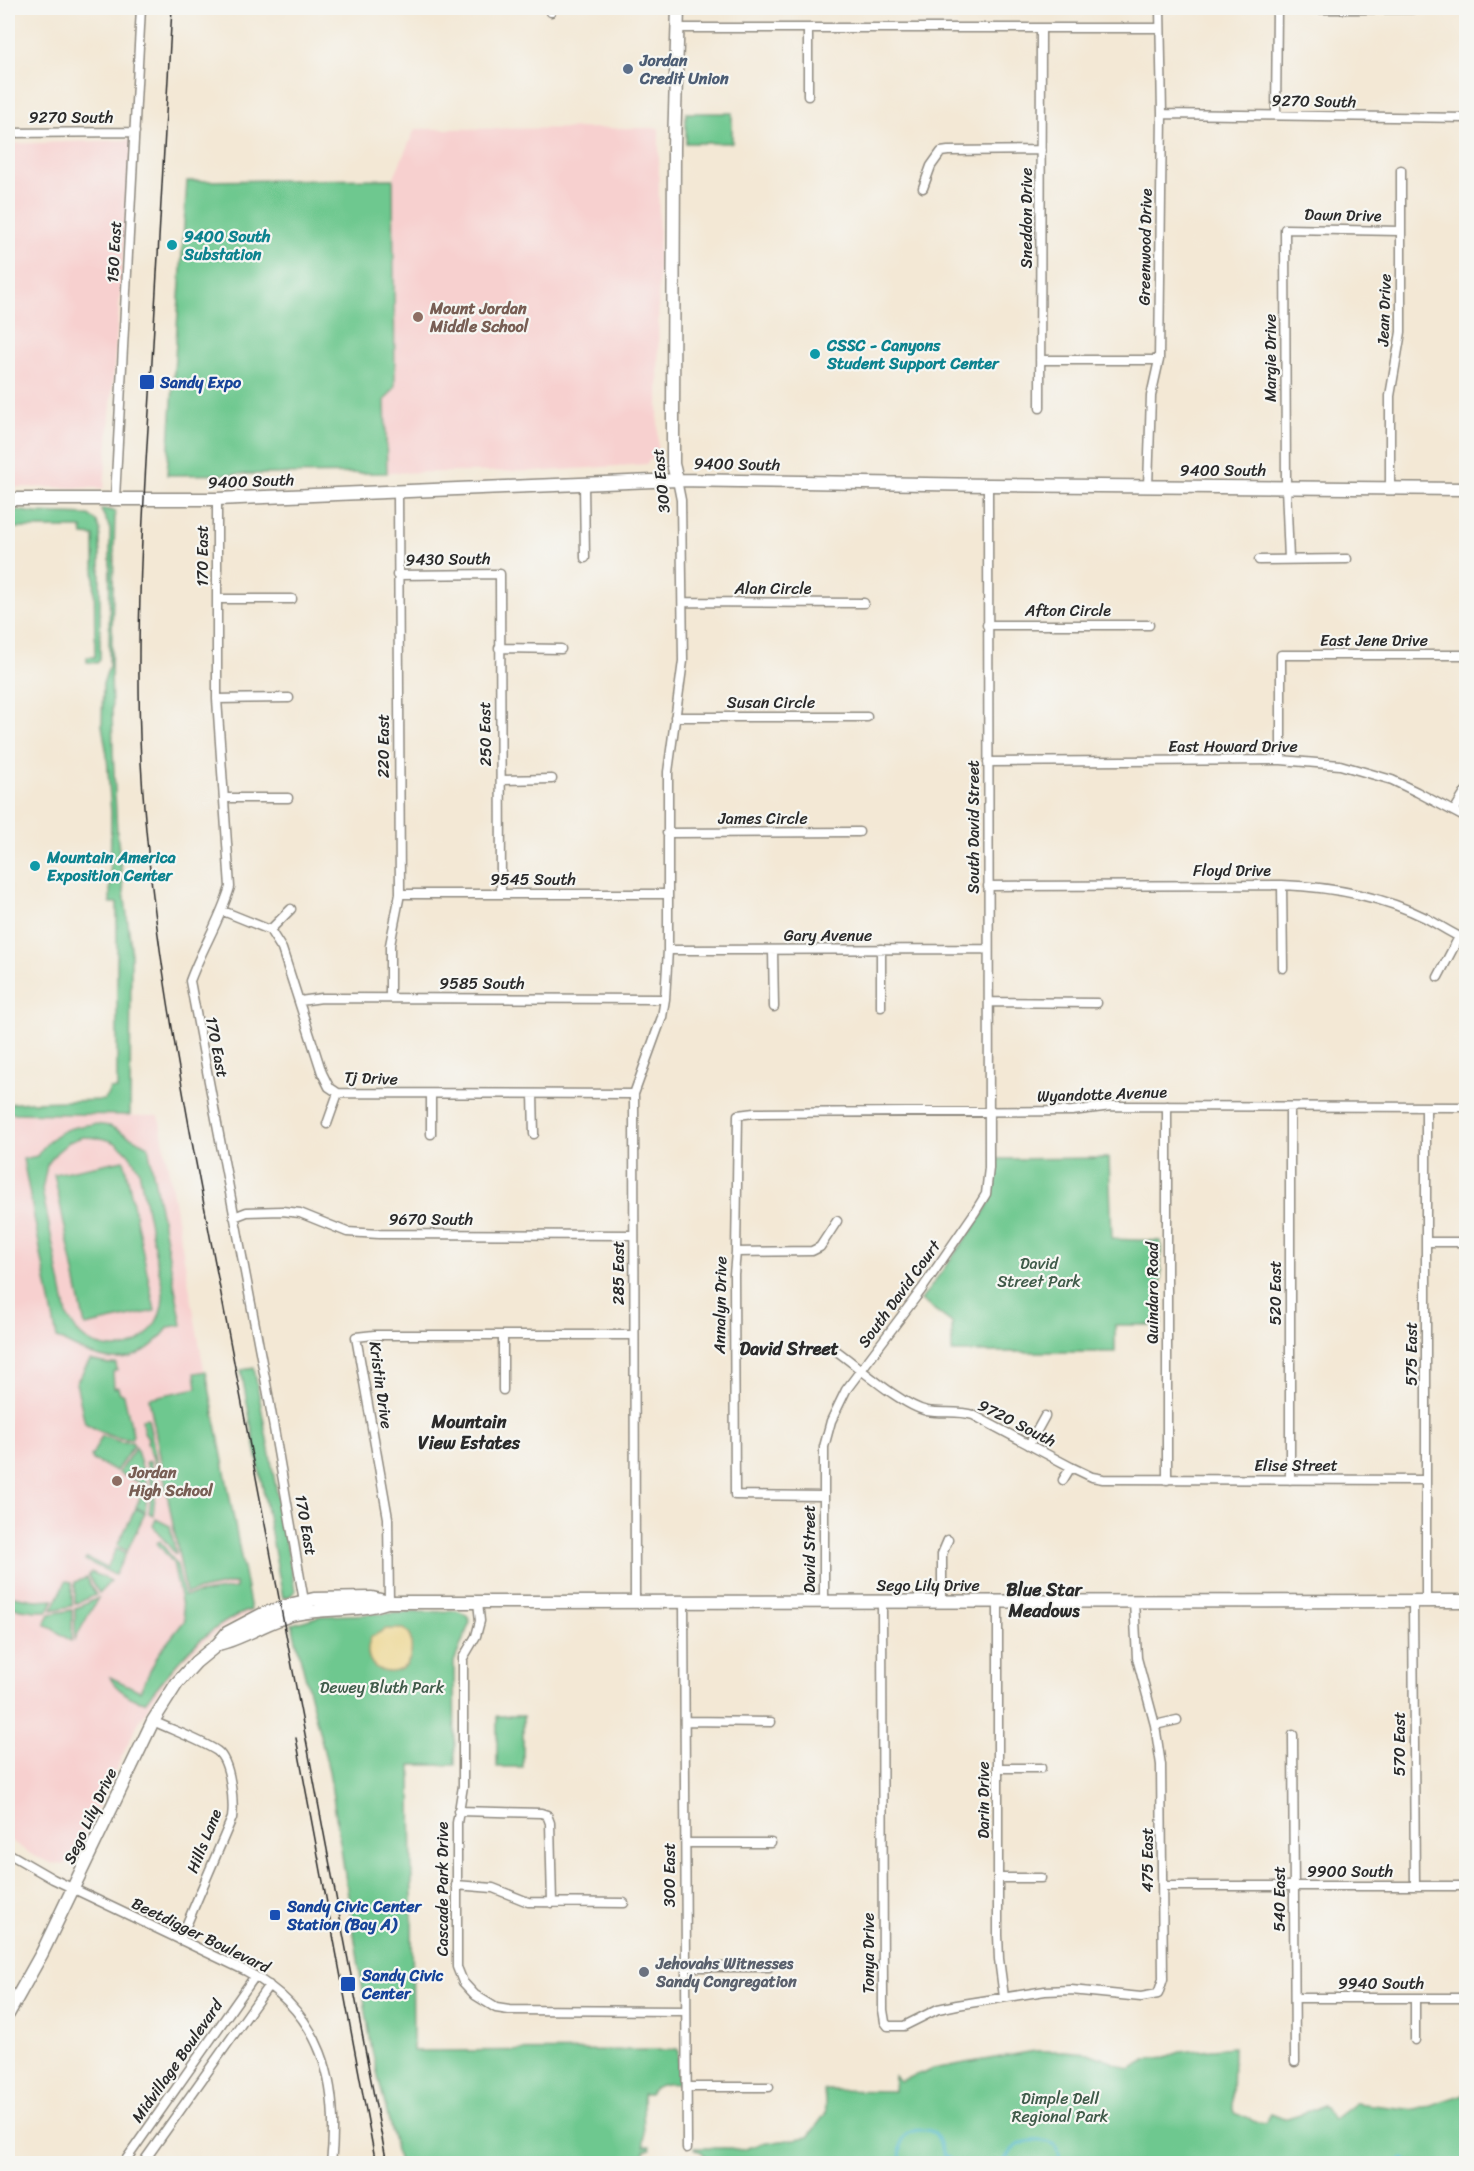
<svg xmlns="http://www.w3.org/2000/svg" width="1474" height="2171" viewBox="0 0 1474 2171" font-family="Sriracha,sans-serif">
<rect width="100%" height="100%" fill="#f6f6f2"/>
<filter id="ink" filterUnits="userSpaceOnUse"><feTurbulence type="fractalNoise" baseFrequency=".0167" numOctaves="2"/><feDisplacementMap in="SourceGraphic" scale="12" xChannelSelector="R" yChannelSelector="G"/><feConvolveMatrix kernelMatrix="1 2 1 2 8 2 1 2 1" color-interpolation-filters="sRGB"/></filter>
<filter id="wash" filterUnits="userSpaceOnUse"><feTurbulence type="fractalNoise" baseFrequency=".008" numOctaves="4" result="noise"/><feDisplacementMap in="SourceGraphic" scale="24" xChannelSelector="R" yChannelSelector="G"/><feGaussianBlur stdDeviation="1.35" result="paint"/><feColorMatrix in="noise" values="0 0 0 0 0 0 0 0 0 0 0 0 0 0 0 0 0 1.4 0 .05"/><feComposite in="paint" operator="in"/></filter>
<g filter="url(#wash)">
<rect width="100%" height="100%" fill="#f3e8d5"/>
<path fill="#f7d0cf" d="M 659,128 L 658,452 L 646,464 L 546,471 L 167,475 L 187,181 L 393,179 L 415,129 Z
M 133,140 L 104,488 L 8,487 L 8,144 Z
M 8,1114 L 159,1116 L 200,1348 L 251,1613 L 227,1625 L 203,1642 L 183,1660 L 166,1680 L 136,1727 L 74,1857 L 63,1865 L 51,1863 L 34,1856 L 8,1839 Z"/>
<path fill="#6ec88f" stroke="#4c7a5d" stroke-width="1.5" fill-rule="evenodd" d="M 686,113 L 732,113 L 732,143 L 686,143 Z
M 393,179 L 395,387 L 385,400 L 387,473 L 167,475 L 187,181 Z
M 8,509 L 36,513 L 89,515 L 97,522 L 100,531 L 100,660 L 97,663 L 87,662 L 87,657 L 95,657 L 94,536 L 83,535 L 82,528 L 8,528 Z
M 103,509 L 115,511 L 111,673 L 113,751 L 117,834 L 131,948 L 130,1115 L 8,1113 L 8,1104 L 30,1102 L 105,1100 L 110,1089 L 117,1089 L 117,903 L 110,903 L 111,813 L 107,755 L 102,725 L 103,684 L 109,666 L 110,528 L 101,510 Z
M 94,1124 L 110,1126 L 148,1146 L 182,1325 L 169,1327 C 135,1373 100,1363 57,1338 L 23,1159 L 37,1156 C 53,1132 66,1127 94,1124 ZM 82,1137 C 112,1137 125,1143 139,1170 C 144,1197 150,1225 155,1252 C 157,1265 162,1279 163,1293 C 164,1320 143,1350 113,1348 C 88,1346 79,1337 67,1316 L 42,1190 L 47,1165 L 56,1153 L 69,1142 Z
M 1109,1158 L 1112,1239 L 1161,1241 L 1161,1325 L 1115,1325 L 1115,1352 L 952,1352 L 952,1323 L 921,1300 L 980,1219 L 990,1202 L 995,1183 L 996,1159 Z
M 124,1160 L 155,1311 L 85,1326 L 54,1174 Z
M 90,1360 L 108,1364 L 116,1364 L 117,1370 L 113,1372 L 114,1388 L 118,1387 L 119,1392 L 124,1395 L 133,1435 L 131,1439 C 113,1440 101,1432 85,1423 L 76,1383 Z
M 254,1368 L 295,1591 L 290,1596 L 283,1598 L 241,1370 Z
M 206,1371 L 251,1610 C 204,1626 175,1665 145,1702 C 132,1700 114,1688 110,1677 L 140,1691 L 159,1653 L 185,1620 L 173,1563 L 157,1543 L 160,1541 L 177,1565 L 184,1596 L 236,1588 L 235,1583 L 186,1593 L 149,1398 L 197,1388 L 195,1373 Z
M 148,1418 L 157,1464 L 155,1464 L 147,1443 L 148,1438 L 144,1432 L 142,1419 Z
M 102,1436 L 121,1442 L 132,1442 L 134,1445 L 116,1471 L 93,1460 L 91,1457 Z
M 136,1447 L 148,1488 L 145,1512 L 136,1507 L 145,1485 L 118,1473 Z
M 150,1461 L 156,1488 L 153,1515 L 149,1513 L 152,1486 L 146,1462 Z
M 136,1508 L 145,1513 L 127,1551 L 117,1546 Z
M 156,1519 L 170,1526 L 176,1555 L 153,1526 Z
M 116,1549 L 126,1553 L 115,1575 L 85,1560 L 87,1558 L 107,1568 Z
M 91,1572 L 111,1581 L 99,1593 L 88,1576 Z
M 86,1578 L 96,1595 L 75,1604 L 75,1582 Z
M 66,1581 L 72,1582 L 72,1606 L 52,1610 Z
M 8,1595 L 35,1600 L 54,1599 L 48,1611 L 35,1611 L 8,1607 Z
M 98,1598 L 75,1639 L 75,1609 Z
M 72,1610 L 72,1638 L 71,1641 L 45,1624 L 50,1614 Z
M 455,1611 C 463,1612 467,1614 470,1622 L 454,1662 L 455,1765 L 411,1765 L 413,2051 L 678,2050 L 678,2083 C 666,2085 657,2082 650,2094 L 643,2094 L 644,2146 L 650,2146 L 651,2149 L 644,2150 L 644,2163 L 399,2163 L 372,2051 L 329,1771 L 292,1624 L 321,1616 Z
M 497,1716 L 523,1716 L 523,1767 L 497,1767 Z
M 1233,2047 L 1232,2105 L 1234,2113 L 1256,2122 L 1265,2123 L 1271,2114 L 1284,2119 L 1316,2109 L 1323,2105 L 1333,2120 L 1355,2103 L 1416,2110 L 1464,2094 L 1466,2088 L 1466,2163 L 709,2164 L 703,2153 L 693,2148 L 730,2148 L 742,2150 L 761,2144 L 808,2137 L 826,2113 L 824,2090 L 894,2091 L 895,2076 L 900,2081 L 921,2073 L 922,2074 L 932,2069 L 1035,2051 L 1063,2051 L 1088,2053 L 1130,2069 L 1148,2059 L 1166,2057 L 1180,2052 Z"/>
<path fill="#eeda9e" stroke="#8c8264" stroke-width="1.5" d="M 386,1629 L 404,1629 L 410,1634 C 411,1641 412,1648 411,1654 C 405,1685 355,1674 371,1637 Z"/>
<g fill="none" stroke-linecap="round" stroke-linejoin="round">
<path stroke="#4db7ca" stroke-width="3" d="M 900,2164 C 901,2146 898,2130 922,2130 C 927,2130 931,2130 935,2134 C 940,2140 941,2149 945,2155 C 949,2160 952,2160 956,2164
M 1003,2164 C 1010,2147 1023,2139 1041,2141 C 1045,2142 1052,2142 1055,2145 C 1058,2149 1058,2158 1060,2164
M 1396,2164 L 1403,2159 L 1411,2164"/>
</g>
</g>
<g filter="url(#ink)">
<g fill="none" stroke-linecap="round" stroke-linejoin="round">
<g stroke="#8f8a80" stroke-width="11">
<path id="street" d="M 1277,9 L 1412,9
M 551,12 L 552,8
M 678,28 L 1160,28
M 808,96 L 808,28
M 1162,114 L 1466,118
M 1276,115 L 1277,8
M 8,133 L 135,132
M 923,188 L 931,166 L 941,152 L 948,151 L 1041,150
M 1040,360 L 1159,360
M 1040,408 L 1041,28
M 584,484 L 585,558
M 1148,486 L 1151,396 L 1159,360 L 1162,114 L 1160,8
M 1390,487 L 1390,396 L 1401,332 L 1401,170
M 115,498 L 141,8
M 217,499 L 217,699 L 230,887 C 220,921 202,948 190,981 L 268,1394 L 304,1601
M 1289,559 L 1286,487 L 1285,229 L 1400,231
M 1259,560 L 1347,559
M 397,575 L 500,574 L 501,894
M 217,599 L 292,599
M 683,602 L 864,603
M 987,625 L 1149,625
M 499,648 L 561,649
M 217,699 L 289,698
M 675,717 L 867,717
M 1281,760 L 1281,655 L 1466,655
M 988,762 L 1281,760 L 1340,765 L 1392,780 L 1417,792 L 1466,818
M 501,780 L 552,779
M 224,798 L 288,798
M 1454,811 L 1466,791
M 667,833 L 859,832
M 1282,885 L 1283,968
M 988,886 L 1282,885 C 1332,887 1380,895 1426,918 C 1439,925 1452,934 1466,940
M 400,894 L 667,894
M 223,911 L 270,930 L 282,949 L 322,1073 L 329,1087 L 338,1093 L 634,1094
M 270,930 L 291,909
M 668,950 L 988,949
M 773,950 L 774,1007
M 1438,977 L 1459,937
M 390,998 L 390,945 L 400,894 L 398,492
M 300,1001 L 322,998 L 665,999
M 990,1002 L 1097,1003
M 881,1007 L 881,949
M 533,1094 L 534,1134
M 1426,1107 L 1426,1601
M 327,1124 L 338,1093
M 431,1134 L 431,1094
M 234,1217 L 247,1212 L 282,1211 L 300,1213 L 347,1232 L 379,1234 L 633,1235
M 1427,1242 L 1466,1242
M 736,1252 L 812,1251 L 820,1247 L 837,1221
M 503,1336 L 503,1390
M 838,1352 C 860,1368 901,1405 927,1411 C 942,1414 957,1410 973,1415 L 1071,1467 L 1092,1477 L 1103,1479 L 1425,1480
M 1029,1445 L 1045,1416
M 1063,1480 L 1071,1467
M 1167,1480 L 1167,1106
M 1290,1480 L 1290,1107
M 824,1496 L 735,1495 L 734,1274 L 736,1252 L 738,1115 L 754,1113 L 1072,1111 L 1111,1106 L 1466,1107
M 1413,1601 L 1415,1886
M 389,1602 L 388,1518 L 356,1337 L 374,1335 L 634,1335
M 478,1602 L 480,1621 L 476,1636 L 463,1658 L 463,1786 L 457,1823 L 457,1967 L 463,1982 L 475,1995 L 496,2008 L 509,2010 L 686,2011
M 635,1602 L 634,1094 L 662,1017 L 665,999 L 668,950 L 668,772 L 683,661 L 681,500 L 677,480
M 684,1602 L 687,2148
M 824,1602 L 824,1447 L 831,1421 L 846,1390 L 922,1289 L 975,1212 L 986,1194 L 989,1168 C 988,941 988,713 988,485
M 882,1602 L 883,2010 L 885,2022 L 888,2026 L 904,2026 L 938,2009 L 957,2005 L 1045,1991 L 1071,1990 L 1141,1997 L 1158,1994 L 1163,1979 L 1161,1765 L 1155,1725 L 1137,1658 L 1134,1601
M 942,1602 L 942,1554 L 948,1540
M 998,1602 L 998,1935 L 999,1959 L 1004,1997
M 153,1721 C 172,1730 200,1740 217,1751 C 231,1761 234,1803 232,1818 L 180,1940
M 685,1721 L 771,1722
M 1155,1725 L 1177,1720
M 1293,1735 L 1295,2062
M 998,1768 L 1041,1768
M 458,1811 L 541,1813 L 547,1815 L 550,1823 L 552,1903
M 686,1843 L 771,1843
M 8,1853 L 53,1879 L 246,1971 C 322,2012 340,2082 331,2164
M 998,1878 L 1041,1878
M 456,1885 L 493,1888 L 528,1902 L 624,1903
M 1162,1886 L 1466,1886
M 686,1967 L 769,1967
M 1295,1998 L 1466,1998
M 1415,1998 L 1415,2040
M 687,2087 L 769,2087
M 123,2164 L 255,1976
M 142,2164 L 269,1985"/>
</g>
<g stroke="#8f8a80" stroke-width="15">
<path id="secondary" d="M 677,480 L 673,464 L 673,416 L 674,147 L 678,8
M 8,499 L 217,499 L 677,480 L 988,485 L 1466,489
M 218,1644 C 245,1638 268,1620 296,1614 C 326,1607 358,1612 387,1602
M 8,2014 L 42,1953 L 153,1721 L 177,1683 L 196,1662 L 218,1644 L 227,1633 L 263,1614 L 293,1604 L 314,1599 L 372,1598 L 389,1602 L 1466,1601"/>
</g>
<use href="#street" stroke="#fff" stroke-width="8"/>
<use href="#secondary" stroke="#fff" stroke-width="12"/>
<path stroke="#2b2b2b" stroke-width="1.5" d="M 172,8 C 164,131 158,255 151,379 C 143,507 135,634 141,762 C 148,890 169,1016 192,1142 L 387,2164
M 296,1738 L 376,2164"/>
</g>
</g>
<circle fill="#5c6f8a" stroke="#f6f6f2" stroke-width="2" cx="628" cy="69" r="6"/>
<g fill="#0f9aa8" stroke="#f6f6f2" stroke-width="2">
<circle cx="172" cy="245" r="6"/>
<circle cx="815" cy="354" r="6"/>
<circle cx="35" cy="866" r="6"/>
</g>
<g fill="#8d6e63" stroke="#f6f6f2" stroke-width="2">
<circle cx="418" cy="317" r="6"/>
<circle cx="117" cy="1481" r="6"/>
</g>
<g fill="#1a4fb4" stroke="#f6f6f2" stroke-width="2">
<rect x="139" y="374" width="16" height="16" rx="3"/>
<rect x="269" y="1909" width="12" height="12" rx="3"/>
<rect x="340" y="1976" width="16" height="16" rx="3"/>
</g>
<circle fill="#6b7280" stroke="#f6f6f2" stroke-width="2" cx="644" cy="1972" r="6"/>
<g text-anchor="middle" dominant-baseline="central" stroke-width="4.5" stroke-linejoin="round" paint-order="stroke">
<g font-size="16" font-weight="bold" fill="#4e5e75" stroke="#f6f6f2" text-anchor="start">
<text x="640" y="60">Jordan<tspan x="640" dy="18">Credit Union</tspan></text>
</g>
<g font-size="16" fill="#2b2b2b" stroke="#f6f6f2">
<text transform="translate(1314 101) rotate(1)">9270 South</text>
<text x="71" y="117">9270 South</text>
<text transform="translate(1343 215) rotate(1)">Dawn Drive</text>
<text transform="translate(1026 218) rotate(-90)">Sneddon Drive</text>
<text transform="translate(1145 247) rotate(-89)">Greenwood Drive</text>
<text transform="translate(114 252) rotate(-87)">150 East</text>
<text transform="translate(1384 310) rotate(-88)">Jean Drive</text>
<text transform="translate(1270 358) rotate(-90)">Margie Drive</text>
<text transform="translate(737 464) rotate(1)">9400 South</text>
<text x="1223" y="470">9400 South</text>
<text transform="translate(251 481) rotate(-2)">9400 South</text>
<text transform="translate(661 481) rotate(-96)">300 East</text>
<text transform="translate(202 556) rotate(-90)">170 East</text>
<text transform="translate(448 559) rotate(-1)">9430 South</text>
<text x="773" y="588">Alan Circle</text>
<text x="1068" y="610">Afton Circle</text>
<text x="1374" y="640">East Jene Drive</text>
<text x="771" y="702">Susan Circle</text>
<text transform="translate(485 734) rotate(-91)">250 East</text>
<text transform="translate(383 746) rotate(-90)">220 East</text>
<text x="1233" y="746">East Howard Drive</text>
<text x="763" y="818">James Circle</text>
<text transform="translate(973 827) rotate(-90)">South David Street</text>
<text x="1232" y="870">Floyd Drive</text>
<text x="533" y="879">9545 South</text>
<text x="828" y="935">Gary Avenue</text>
<text x="482" y="983">9585 South</text>
<text transform="translate(217 1047) rotate(79)">170 East</text>
<text transform="translate(371 1078) rotate(2)">Tj Drive</text>
<text transform="translate(1102 1094) rotate(-2)">Wyandotte Avenue</text>
<text x="431" y="1219">9670 South</text>
<text transform="translate(618 1273) rotate(-90)">285 East</text>
<text transform="translate(1152 1293) rotate(-90)">Quindaro Road</text>
<text transform="translate(1275 1293) rotate(-90)">520 East</text>
<text transform="translate(899 1294) rotate(-54)">South David Court</text>
<text transform="translate(720 1305) rotate(-89)">Annalyn Drive</text>
<text transform="translate(1411 1354) rotate(-90)">575 East</text>
<text transform="translate(381 1385) rotate(82)">Kristin Drive</text>
<text transform="translate(1017 1423) rotate(27)">9720 South</text>
<text x="1296" y="1465">Elise Street</text>
<text transform="translate(306 1525) rotate(80)">170 East</text>
<text transform="translate(809 1549) rotate(-90)">David Street</text>
<text x="928" y="1585">Sego Lily Drive</text>
<text transform="translate(1399 1744) rotate(-90)">570 East</text>
<text transform="translate(983 1800) rotate(-90)">Darin Drive</text>
<text transform="translate(90 1816) rotate(-65)">Sego Lily Drive</text>
<text transform="translate(204 1841) rotate(-68)">Hills Lane</text>
<text transform="translate(1147 1860) rotate(-90)">475 East</text>
<text x="1350" y="1871">9900 South</text>
<text transform="translate(669 1875) rotate(-90)">300 East</text>
<text transform="translate(442 1889) rotate(-90)">Cascade Park Drive</text>
<text transform="translate(1279 1899) rotate(-90)">540 East</text>
<text transform="translate(201 1935) rotate(26)">Beetdigger Boulevard</text>
<text transform="translate(868 1953) rotate(-90)">Tonya Drive</text>
<text x="1381" y="1983">9940 South</text>
<text transform="translate(177 2061) rotate(-55)">Midvillage Boulevard</text>
</g>
<g font-size="16" font-weight="bold" fill="#0d838f" stroke="#f6f6f2" text-anchor="start">
<text x="184" y="236">9400 South<tspan x="184" dy="18">Substation</tspan></text>
<text x="827" y="345">CSSC - Canyons<tspan x="827" dy="18">Student Support Center</tspan></text>
<text x="47" y="857">Mountain America<tspan x="47" dy="18">Exposition Center</tspan></text>
</g>
<g font-size="16" font-weight="bold" fill="#785e54" stroke="#f6f6f2" text-anchor="start">
<text x="430" y="308">Mount Jordan<tspan x="430" dy="18">Middle School</tspan></text>
<text x="129" y="1472">Jordan<tspan x="129" dy="18">High School</tspan></text>
</g>
<g font-size="16" font-weight="bold" fill="#164399" stroke="#f6f6f2" text-anchor="start">
<text x="160" y="382">Sandy Expo</text>
<text x="287" y="1906">Sandy Civic Center<tspan x="287" dy="18">Station (Bay A)</tspan></text>
<text x="362" y="1975">Sandy Civic<tspan x="362" dy="18">Center</tspan></text>
</g>
<g font-size="16" fill="#3f5a49" stroke="#f6f6f2">
<text x="1039" y="1263">David<tspan x="1039" dy="18">Street Park</tspan></text>
<text x="382" y="1687">Dewey Bluth Park</text>
<text x="1060" y="2098">Dimple Dell<tspan x="1060" dy="18">Regional Park</tspan></text>
</g>
<g font-size="16" font-weight="bold" fill="#5b616d" stroke="#f6f6f2" text-anchor="start">
<text x="656" y="1963">Jehovahs Witnesses<tspan x="656" dy="18">Sandy Congregation</tspan></text>
</g>
<g font-size="18" font-weight="bold" fill="#2b2b2b" stroke="#f6f6f2">
<text x="789" y="1349">David Street</text>
<text x="469" y="1422">Mountain<tspan x="469" dy="21">View Estates</tspan></text>
<text x="1044" y="1590">Blue Star<tspan x="1044" dy="21">Meadows</tspan></text>
</g>
</g>
<rect width="1474" height="2171" fill="none" stroke="#f6f6f2" stroke-width="30"/>
</svg>
